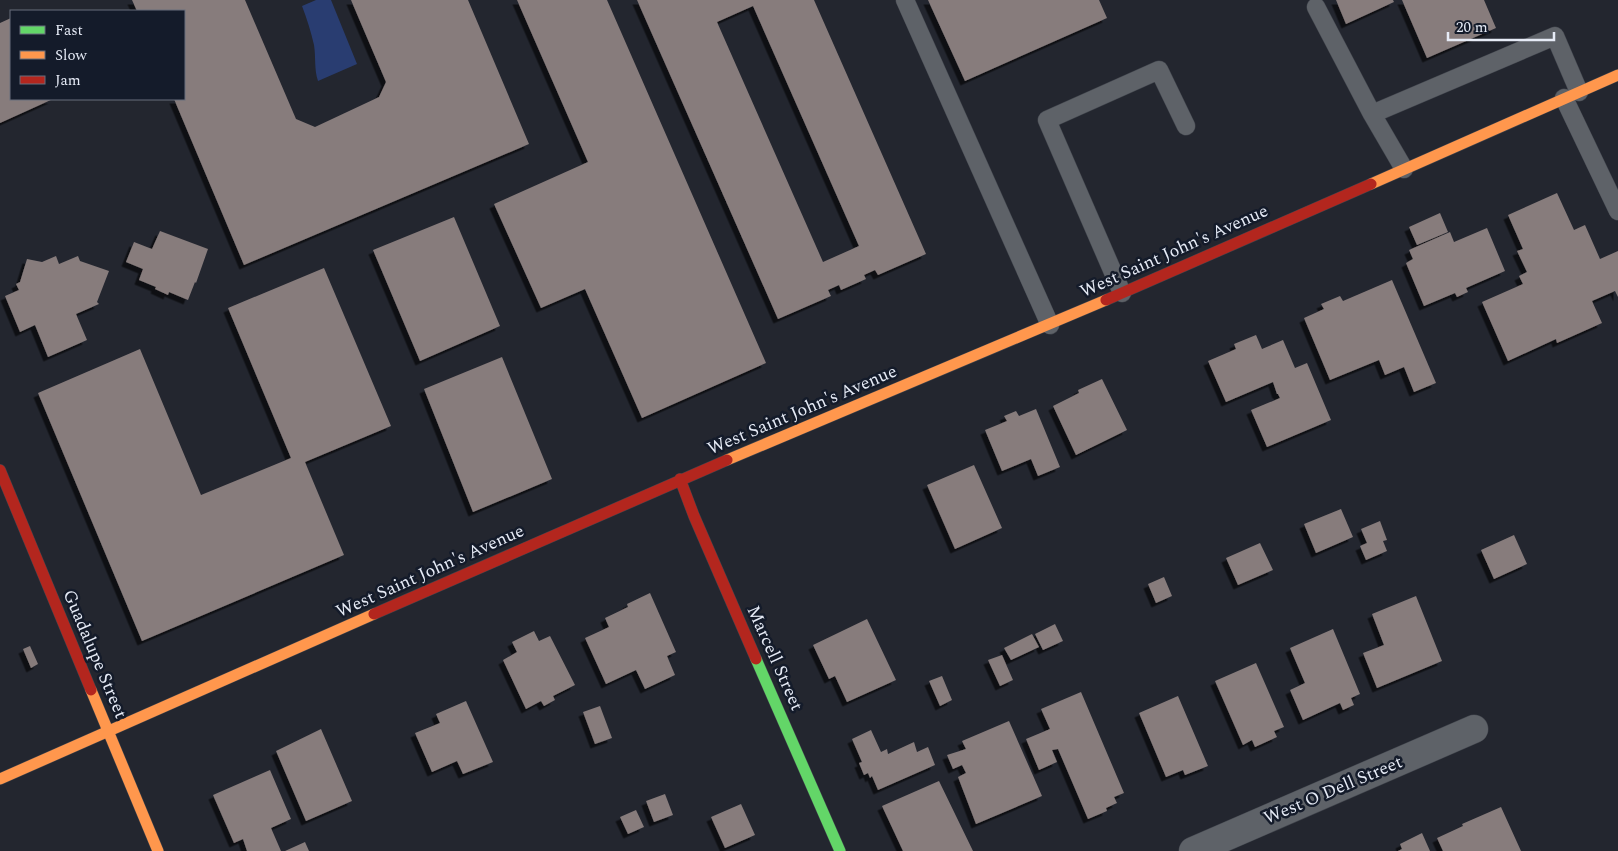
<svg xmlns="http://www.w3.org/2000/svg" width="1618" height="851" viewBox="0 0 1618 851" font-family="Spectral,serif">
<defs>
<filter id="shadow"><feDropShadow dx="-4.5" dy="4.5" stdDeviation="0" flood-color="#0009"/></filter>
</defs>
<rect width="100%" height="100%" fill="#23262f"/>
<path fill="#293d71" d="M 316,0 L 331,0 L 357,64 L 318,81 C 314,69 316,58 314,45 C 311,32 307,19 302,6 Z"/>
<path fill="#877c7c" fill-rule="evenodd" filter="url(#shadow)" d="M 132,0 L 245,0 L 296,119 L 315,127 L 379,97 L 386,82 L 351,0 L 468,0 L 529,144 L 244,265 L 174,99 L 184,99 L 184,11 L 137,11 Z
M 517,0 L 607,0 L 766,363 L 642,418 L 585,289 L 541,308 L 494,204 L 588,162 Z
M 637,0 L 814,0 L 926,254 L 878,275 L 875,270 L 864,275 L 866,279 L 841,290 L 839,285 L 828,290 L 831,296 L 778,319 ZM 753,6 L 859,246 L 823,262 L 717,22 Z
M 928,0 L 1099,0 L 1107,18 L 965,81 Z
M 1336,0 L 1393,0 L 1394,2 L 1346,24 Z
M 1402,0 L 1484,0 L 1496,28 L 1427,58 Z
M 11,18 L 11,99 L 53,99 L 0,123 L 0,23 Z
M 1557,193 L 1574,230 L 1585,225 L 1600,259 L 1618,251 L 1618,297 L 1615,291 L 1592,301 L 1602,323 L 1557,343 L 1556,339 L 1508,361 L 1482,302 L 1523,284 L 1519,276 L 1527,272 L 1517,251 L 1523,249 L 1508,215 Z
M 1440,213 L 1448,232 L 1417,245 L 1409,227 Z
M 454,217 L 500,326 L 420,361 L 373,250 Z
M 1487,228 L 1505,271 L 1466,288 L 1468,292 L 1457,297 L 1455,293 L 1424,306 L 1406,263 L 1413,259 L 1409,250 L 1450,232 L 1454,242 Z
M 160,231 L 208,249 L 196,283 L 195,282 L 188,300 L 169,292 L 168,295 L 155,289 L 156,287 L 139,280 L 143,269 L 126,262 L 134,242 L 152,249 Z
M 56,256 L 59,264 L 78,256 L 80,261 L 109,271 L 97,302 L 99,304 L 76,314 L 87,340 L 48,357 L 35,325 L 20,332 L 5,296 L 19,290 L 16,284 L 20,282 L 27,259 L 42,262 Z
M 324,268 L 391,426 L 305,462 L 344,555 L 142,641 L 38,393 L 140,349 L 201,495 L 291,458 L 228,308 Z
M 1392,280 L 1436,383 L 1414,392 L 1404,367 L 1385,375 L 1379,360 L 1330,380 L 1304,318 L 1324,309 L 1321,304 L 1340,296 L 1343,301 Z
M 1256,335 L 1262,349 L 1283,340 L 1295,368 L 1307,363 L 1331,420 L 1267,447 L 1251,410 L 1280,398 L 1278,394 L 1277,394 L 1273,382 L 1226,402 L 1208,361 L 1236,349 L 1234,344 Z
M 502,357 L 552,479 L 473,512 L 424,389 Z
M 1102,379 L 1127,430 L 1076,455 L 1053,406 L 1079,393 L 1078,390 Z
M 1036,409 L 1060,467 L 1038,476 L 1031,459 L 1002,471 L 985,430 L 1007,421 L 1004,416 L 1016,411 L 1019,416 Z
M 974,465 L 1002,528 L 955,549 L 927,485 Z
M 1341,509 L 1353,537 L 1316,553 L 1304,524 Z
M 1380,521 L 1387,540 L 1383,541 L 1387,551 L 1366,560 L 1360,546 L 1367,543 L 1361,529 Z
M 1514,535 L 1527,564 L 1494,579 L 1481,550 Z
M 1260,543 L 1273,570 L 1238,585 L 1226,558 Z
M 1164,577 L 1172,596 L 1156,603 L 1148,584 Z
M 650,593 L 676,652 L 667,656 L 675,675 L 645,689 L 636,670 L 606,684 L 585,638 L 609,627 L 605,618 L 628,607 L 627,604 Z
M 1416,596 L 1442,661 L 1377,688 L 1363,653 L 1384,645 L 1372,614 Z
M 867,619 L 896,680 L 847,702 L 835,676 L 829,679 L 813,645 Z
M 1055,624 L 1063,641 L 1043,650 L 1035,634 Z
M 1333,629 L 1360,694 L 1351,698 L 1354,705 L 1343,710 L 1340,703 L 1303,720 L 1290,690 L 1305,683 L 1290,648 Z
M 534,631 L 539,641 L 550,636 L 575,685 L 553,696 L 555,700 L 544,706 L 541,701 L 526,709 L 503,660 L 517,652 L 512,642 Z
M 1032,634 L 1039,647 L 1011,660 L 1004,648 Z
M 30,646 L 38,664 L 31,668 L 23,649 Z
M 1002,655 L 1013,680 L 1000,686 L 988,660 Z
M 1256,663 L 1284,727 L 1274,731 L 1277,737 L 1255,747 L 1252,740 L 1243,745 L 1215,681 Z
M 942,676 L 952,700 L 940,706 L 929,681 Z
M 1081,692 L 1124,793 L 1114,797 L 1117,803 L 1106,808 L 1107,811 L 1088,819 L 1058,749 L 1052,750 L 1057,762 L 1039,770 L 1026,739 L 1050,729 L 1041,709 Z
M 1178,696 L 1208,766 L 1185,775 L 1183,770 L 1166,777 L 1139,713 Z
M 466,701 L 493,762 L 463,774 L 457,761 L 432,772 L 415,733 L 440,723 L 436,714 Z
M 600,706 L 612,738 L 595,744 L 583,712 Z
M 1009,721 L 1042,796 L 976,824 L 958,777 L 966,773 L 962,765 L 953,769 L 947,755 L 966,749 L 962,741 Z
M 321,729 L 352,801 L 306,821 L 276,751 Z
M 871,730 L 881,752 L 887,749 L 888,754 L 914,742 L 917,752 L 928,747 L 935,765 L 878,790 L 872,776 L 870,778 L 868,773 L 864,775 L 859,763 L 862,762 L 852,739 Z
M 270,770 L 291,819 L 271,828 L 281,851 L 247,851 L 243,839 L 234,843 L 213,795 Z
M 939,781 L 973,851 L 903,851 L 882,806 Z
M 665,794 L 673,815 L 654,822 L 646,801 Z
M 741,804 L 755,835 L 725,848 L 711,817 Z
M 1501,807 L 1521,851 L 1443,851 L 1437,838 L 1463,826 L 1462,824 Z
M 636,810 L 644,827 L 628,834 L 620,817 Z
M 1422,833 L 1430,851 L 1398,851 L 1402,849 L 1400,844 Z
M 305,842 L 309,851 L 285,851 Z"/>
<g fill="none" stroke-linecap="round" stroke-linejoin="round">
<g stroke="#40444c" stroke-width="19">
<path id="lane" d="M 905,0 L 1050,325
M 1316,7 L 1372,114 L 1404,169
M 1564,98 L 1618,211
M 1372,114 L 1555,36 L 1579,92
M 1122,293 L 1047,120 L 1159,70 L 1186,126"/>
</g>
<g stroke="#40444c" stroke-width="29">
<path id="street" d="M 1193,851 L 1474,729"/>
</g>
<g stroke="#40444c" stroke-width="12">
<path id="fast" d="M 756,659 L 840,851"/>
</g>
<g stroke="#40444c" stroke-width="12">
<path id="slow" d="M 1371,184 L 1618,75
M 727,460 L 1106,300
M 91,690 L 158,851
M 0,779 L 374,614"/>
</g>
<g stroke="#40444c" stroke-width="12">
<path id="jam" d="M 1106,300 L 1371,184
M 0,470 L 91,690
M 680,479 L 694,516 L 756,659
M 374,614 L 727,460"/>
</g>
<use href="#lane" stroke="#5e6268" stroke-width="18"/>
<use href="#street" stroke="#5e6268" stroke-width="28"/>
<use href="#fast" stroke="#63d668" stroke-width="11"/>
<use href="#slow" stroke="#ff974d" stroke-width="11"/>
<use href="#jam" stroke="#b3261e" stroke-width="11"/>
</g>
<g text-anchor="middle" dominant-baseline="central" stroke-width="5" stroke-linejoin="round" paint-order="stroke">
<g font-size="18" fill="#e6ebf6" stroke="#141b2a">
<text transform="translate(1174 251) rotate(-24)">West Saint John's Avenue</text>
<text transform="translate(802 410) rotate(-23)">West Saint John's Avenue</text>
<text transform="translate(430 571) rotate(-24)">West Saint John's Avenue</text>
<text transform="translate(95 654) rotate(67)">Guadalupe Street</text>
<text transform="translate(775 658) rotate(66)">Marcell Street</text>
<text transform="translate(1333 790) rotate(-23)">West O Dell Street</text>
</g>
</g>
<rect x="10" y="10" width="175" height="90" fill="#141b2a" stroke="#686e7c"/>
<rect x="20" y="26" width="25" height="8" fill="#63d668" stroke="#686e7c"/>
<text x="55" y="35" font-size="15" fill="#e6ebf6">Fast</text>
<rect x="20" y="51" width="25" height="8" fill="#ff974d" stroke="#686e7c"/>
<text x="55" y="60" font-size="15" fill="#e6ebf6">Slow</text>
<rect x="20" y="76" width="25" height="8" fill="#b3261e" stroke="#686e7c"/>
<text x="55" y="85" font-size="15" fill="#e6ebf6">Jam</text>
<path d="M1448 32v8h106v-8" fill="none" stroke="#e6ebf6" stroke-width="2.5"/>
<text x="1456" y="32" font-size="15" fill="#e6ebf6" stroke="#141b2a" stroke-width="4" paint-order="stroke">20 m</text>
</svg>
